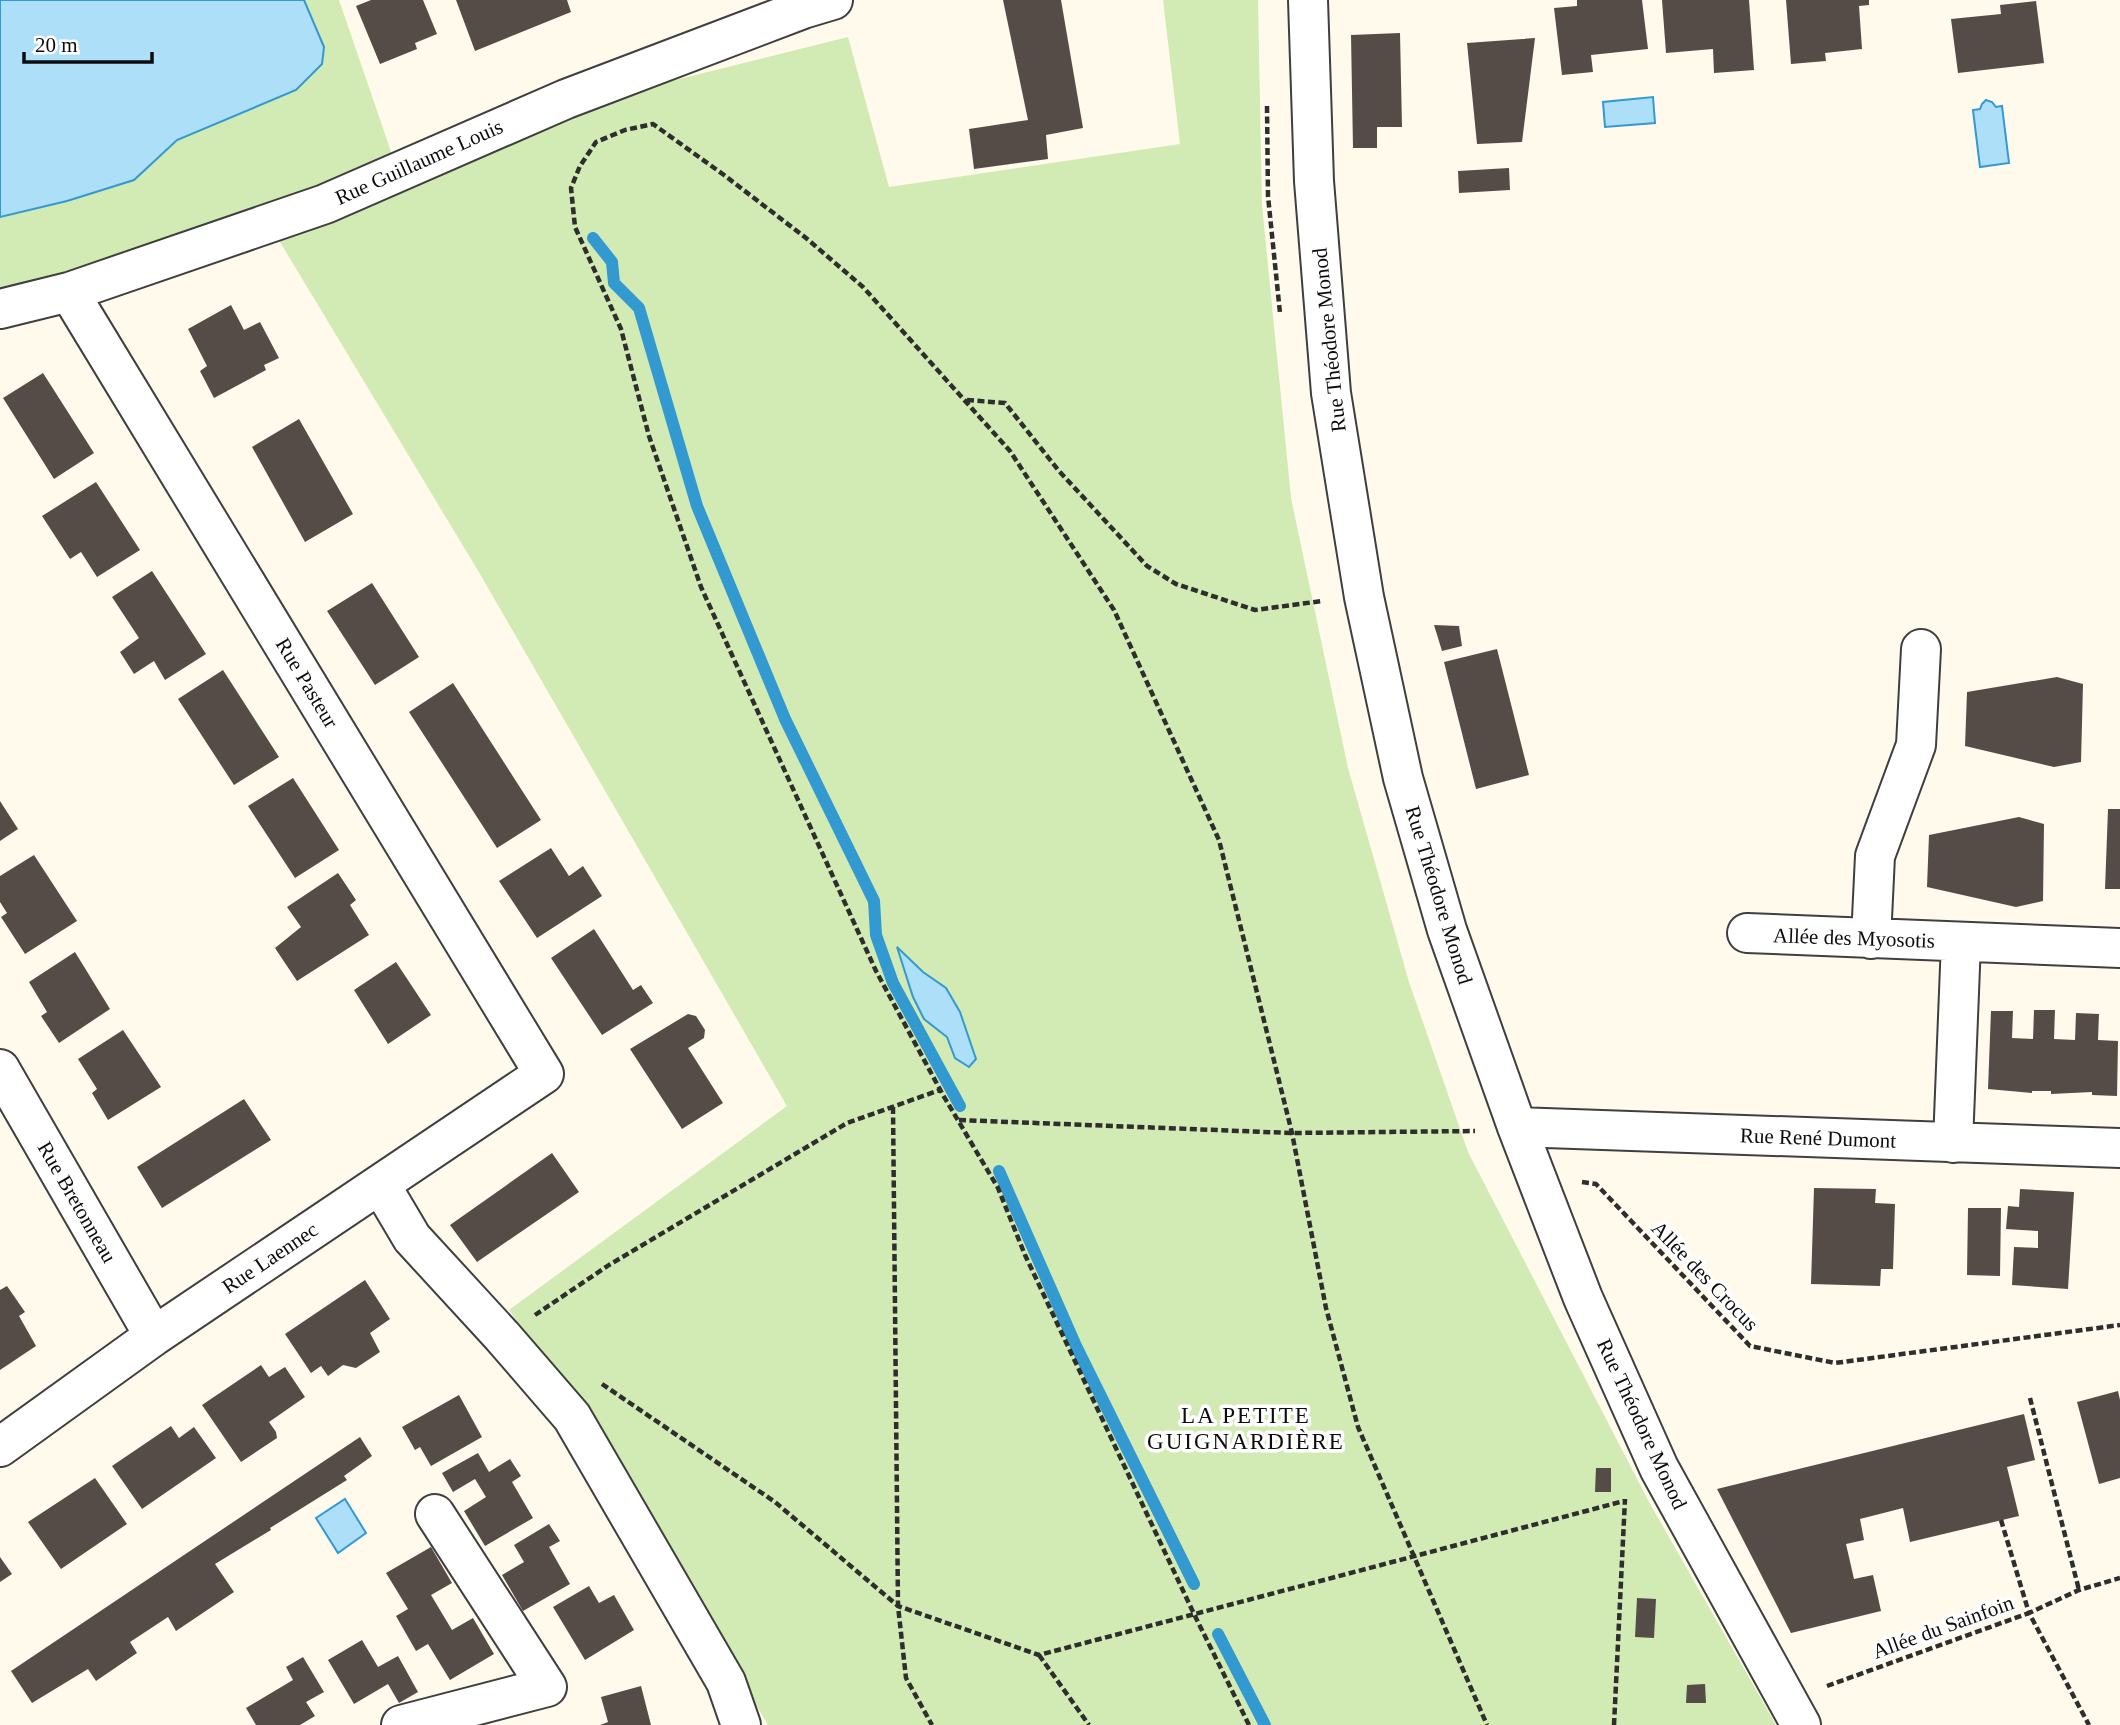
<svg xmlns="http://www.w3.org/2000/svg" width="2120" height="1725" viewBox="0 0 2120 1725" font-family="Georgia,serif">
<rect width="100%" height="100%" fill="#fffaeb"/>
<path fill="#d2eab4" d="M 0,0 L 339,0 L 398,172 L 0,309 Z
M 1163,0 L 1258,0 L 1262,205 L 1291,498 L 1348,768 L 1409,982 L 1468,1152 L 1649,1502 L 1776,1725 L 768,1725 L 585,1414 L 509,1310 L 787,1106 L 480,574 L 277,237 L 623,93 L 848,37 L 889,187 L 1180,144 Z"/>
<path fill="#aedff8" stroke="#3399d1" stroke-width="2" d="M 0,0 L 304,0 L 324,47 L 322,64 L 296,90 L 177,140 L 134,180 L 67,201 L 0,217 Z
M 1653,97 L 1655,123 L 1605,127 L 1603,102 Z
M 1986,100 L 1992,102 L 1996,107 L 2002,106 L 2009,163 L 1980,167 L 1973,110 L 1980,109 L 1982,104 Z
M 897,947 L 923,972 L 946,988 L 960,1012 L 976,1059 L 969,1067 L 955,1058 L 947,1037 L 924,1019 L 913,997 Z
M 345,1499 L 366,1533 L 338,1553 L 316,1518 Z"/>
<g fill="none" stroke-linecap="round" stroke-linejoin="round">
<path stroke="#3399d1" stroke-width="12" d="M 593,238 L 612,262 L 614,283 L 639,308 L 697,506 L 785,719 L 874,901 L 876,935 L 893,983 L 960,1106
M 999,1171 L 1076,1346 L 1194,1584
M 1218,1634 L 1265,1725"/>
</g>
<path fill="#554c48" d="M 371,0 L 423,0 L 437,34 L 415,43 L 417,49 L 380,64 L 356,6 Z
M 456,0 L 567,0 L 571,12 L 475,51 Z
M 1003,0 L 1061,0 L 1083,128 L 1046,135 L 1048,159 L 974,169 L 969,129 L 1028,120 Z
M 1577,0 L 1642,0 L 1648,49 L 1591,55 L 1593,72 L 1562,75 L 1554,8 L 1577,6 Z
M 1662,0 L 1749,0 L 1754,70 L 1714,73 L 1713,49 L 1666,53 Z
M 1786,0 L 1869,0 L 1869,5 L 1859,6 L 1862,49 L 1825,53 L 1826,61 L 1791,64 Z
M 2036,1 L 2044,63 L 1958,73 L 1951,19 L 2001,14 L 2000,5 Z
M 1400,33 L 1402,127 L 1377,127 L 1377,148 L 1353,148 L 1351,35 Z
M 1535,38 L 1522,142 L 1477,144 L 1467,43 Z
M 1509,168 L 1510,190 L 1459,193 L 1458,171 Z
M 231,305 L 244,330 L 260,322 L 279,358 L 264,365 L 266,370 L 214,398 L 200,371 L 207,366 L 188,329 Z
M 43,373 L 94,453 L 54,479 L 3,398 Z
M 299,419 L 353,514 L 305,542 L 252,447 Z
M 96,482 L 140,550 L 97,577 L 81,552 L 70,559 L 42,516 Z
M 152,571 L 206,654 L 165,680 L 154,661 L 134,674 L 120,652 L 139,638 L 112,597 Z
M 372,583 L 419,657 L 375,685 L 327,611 Z
M 1434,625 L 1459,626 L 1462,646 L 1442,651 Z
M 1497,649 L 1529,775 L 1476,789 L 1444,662 Z
M 223,670 L 279,757 L 234,785 L 178,699 Z
M 2057,677 L 2083,684 L 2081,762 L 2054,767 L 1965,746 L 1967,692 Z
M 453,683 L 541,820 L 497,848 L 409,712 Z
M 293,778 L 339,850 L 295,878 L 248,806 Z
M 0,801 L 18,829 L 0,841 Z
M 2108,809 L 2120,809 L 2120,889 L 2105,889 Z
M 2019,817 L 2044,824 L 2043,901 L 2016,907 L 1927,887 L 1929,835 Z
M 551,848 L 569,876 L 583,866 L 602,896 L 537,938 L 499,881 Z
M 34,855 L 77,921 L 25,954 L 1,917 L 7,913 L 0,902 L 0,876 Z
M 338,873 L 356,900 L 350,905 L 369,935 L 297,981 L 275,948 L 301,927 L 287,907 Z
M 594,929 L 633,990 L 641,985 L 653,1003 L 602,1035 L 551,958 Z
M 75,952 L 110,1009 L 59,1043 L 41,1016 L 47,1012 L 29,982 Z
M 396,962 L 431,1015 L 388,1044 L 354,990 Z
M 2034,1010 L 2055,1010 L 2054,1039 L 2075,1040 L 2076,1013 L 2099,1014 L 2098,1040 L 2118,1041 L 2117,1096 L 2092,1095 L 2092,1092 L 2051,1094 L 2051,1091 L 2032,1091 L 2032,1093 L 1988,1089 L 1991,1011 L 2013,1011 L 2012,1038 L 2033,1039 Z
M 688,1014 L 696,1016 L 705,1030 L 704,1038 L 688,1048 L 723,1103 L 682,1129 L 630,1049 Z
M 123,1030 L 161,1087 L 108,1120 L 92,1093 L 97,1089 L 78,1059 Z
M 244,1099 L 271,1140 L 162,1208 L 137,1167 Z
M 552,1153 L 579,1192 L 477,1262 L 450,1225 Z
M 1814,1188 L 1876,1189 L 1875,1203 L 1895,1204 L 1893,1269 L 1881,1269 L 1880,1286 L 1811,1284 Z
M 2020,1189 L 2074,1192 L 2068,1289 L 2012,1285 L 2014,1247 L 2038,1248 L 2038,1231 L 2006,1229 L 2008,1206 L 2019,1207 Z
M 1968,1208 L 2001,1208 L 2000,1276 L 1967,1275 Z
M 365,1280 L 390,1319 L 370,1333 L 380,1352 L 356,1368 L 343,1365 L 328,1376 L 321,1366 L 311,1373 L 285,1334 Z
M 7,1286 L 25,1312 L 19,1316 L 36,1346 L 0,1370 L 0,1290 Z
M 261,1365 L 269,1377 L 285,1367 L 305,1397 L 269,1422 L 276,1432 L 277,1438 L 241,1462 L 202,1405 Z
M 2118,1391 L 2120,1400 L 2120,1478 L 2099,1484 L 2077,1402 Z
M 459,1395 L 482,1437 L 431,1466 L 420,1447 L 415,1450 L 402,1427 Z
M 2024,1414 L 2035,1460 L 2007,1467 L 2019,1516 L 1910,1542 L 1903,1508 L 1860,1519 L 1864,1540 L 1846,1544 L 1854,1579 L 1873,1575 L 1881,1611 L 1791,1633 L 1717,1489 Z
M 171,1426 L 179,1438 L 194,1427 L 216,1458 L 142,1509 L 112,1466 Z
M 360,1437 L 372,1456 L 344,1476 L 347,1480 L 270,1528 L 271,1530 L 215,1564 L 234,1592 L 176,1631 L 168,1617 L 130,1642 L 137,1653 L 96,1681 L 88,1669 L 32,1703 L 11,1671 Z
M 478,1453 L 489,1472 L 510,1459 L 521,1476 L 512,1482 L 533,1518 L 485,1546 L 464,1511 L 486,1497 L 475,1479 L 453,1492 L 442,1473 Z
M 1596,1468 L 1611,1468 L 1611,1492 L 1595,1492 Z
M 95,1478 L 127,1524 L 61,1569 L 28,1522 Z
M 549,1524 L 560,1541 L 549,1547 L 570,1584 L 523,1611 L 502,1575 L 524,1562 L 514,1545 Z
M 431,1547 L 452,1583 L 431,1595 L 452,1630 L 473,1618 L 494,1654 L 450,1680 L 428,1644 L 416,1651 L 396,1616 L 408,1609 L 386,1573 Z
M 0,1557 L 12,1574 L 0,1582 Z
M 589,1586 L 599,1603 L 614,1595 L 634,1630 L 585,1660 L 553,1607 Z
M 1637,1598 L 1656,1599 L 1654,1638 L 1635,1637 Z
M 362,1640 L 378,1667 L 398,1656 L 418,1692 L 399,1703 L 388,1684 L 354,1704 L 328,1660 Z
M 303,1657 L 324,1692 L 306,1702 L 315,1716 L 300,1725 L 256,1725 L 246,1708 L 293,1680 L 286,1667 Z
M 1705,1684 L 1706,1703 L 1686,1703 L 1687,1685 Z
M 641,1686 L 651,1725 L 600,1725 L 608,1722 L 601,1697 Z"/>
<g fill="none" stroke-linecap="round" stroke-linejoin="round">
<g stroke="#3f3f3f" stroke-width="42">
<path id="minor" d="M 1308,0 L 1314,181 L 1331,393 L 1364,597 L 1403,778 L 1447,930 L 1517,1127 L 1583,1298 L 1659,1468 L 1801,1725
M 0,309 L 69,292 L 325,204 L 566,99 L 803,9 L 833,0
M 1747,933 L 2120,948
M 1871,939 L 1875,856 L 1916,745 L 1921,649
M 0,1069 L 154,1336
M 1517,1127 L 2120,1148
M 1953,1143 L 1961,942
M 380,1184 L 412,1238 L 502,1336 L 572,1417 L 726,1682 L 741,1725
M 0,1447 L 154,1336 L 544,1074 L 69,292
M 401,1725 L 547,1687 L 435,1514"/>
</g>
<path stroke="#2e2e2e" stroke-width="4.5" stroke-dasharray="7 3.5" stroke-linecap="butt" d="M 1267,106 L 1268,196 L 1280,313
M 967,400 L 1005,403 L 1059,471 L 1147,566 L 1176,584 L 1255,610 L 1322,601
M 893,1107 L 898,1606 L 906,1678 L 932,1725
M 959,1120 L 1292,1133 L 1475,1131
M 1582,1182 L 1596,1184 L 1750,1346 L 1835,1363 L 2120,1325
M 535,1315 L 609,1265 L 847,1123 L 940,1090
M 602,1384 L 775,1502 L 898,1606 L 1039,1655 L 1624,1501
M 2030,1398 L 2079,1590
M 2001,1520 L 2029,1613 L 2079,1590 L 2120,1578
M 1039,1655 L 1089,1725
M 1827,1686 L 2029,1613 L 2089,1725
M 1249,1725 L 1194,1614 L 1025,1255 L 998,1188 L 943,1095 L 876,971 L 701,587 L 649,436 L 621,329 L 575,227 L 571,188 L 580,166 L 596,142 L 625,130 L 653,124 L 724,175 L 806,238 L 863,287 L 1010,451 L 1114,610 L 1219,840 L 1292,1133 L 1326,1308 L 1358,1427 L 1487,1725
M 1614,1725 L 1625,1499"/>
<use href="#minor" stroke="#fff" stroke-width="38"/>
</g>
<g text-anchor="middle" dominant-baseline="central" stroke-width="7" stroke-linejoin="round" paint-order="stroke">
<g font-size="21" fill="#0c0c0c" stroke="#fff">
<text transform="translate(419 162) rotate(-24)">Rue Guillaume Louis</text>
<text transform="translate(1329 340) rotate(-96)">Rue Théodore Monod</text>
<text transform="translate(307 683) rotate(59)">Rue Pasteur</text>
<text transform="translate(1439 895) rotate(73)">Rue Théodore Monod</text>
<text transform="translate(1854 938) rotate(2)">Allée des Myosotis</text>
<text transform="translate(1818 1138) rotate(2)">Rue René Dumont</text>
<text transform="translate(77 1202) rotate(60)">Rue Bretonneau</text>
<text transform="translate(270 1258) rotate(-34)">Rue Laennec</text>
<text transform="translate(1705 1276) rotate(46)">Allée des Crocus</text>
<text transform="translate(1642 1424) rotate(65)">Rue Théodore Monod</text>
<text transform="translate(1943 1627) rotate(-20)">Allée du Sainfoin</text>
</g>
<g font-size="23" letter-spacing="2" fill="#0c0c0c" stroke="#fff">
<text x="1246" y="1415">LA PETITE<tspan x="1246" dy="26">GUIGNARDIÈRE</tspan></text>
</g>
</g>
<path d="M24 52v10h128v-10" fill="none" stroke="#0c0c0c" stroke-width="3.5"/>
<text x="35" y="52" font-size="21" fill="#0c0c0c" stroke="#ffffff" stroke-width="5" paint-order="stroke">20 m</text>
</svg>
